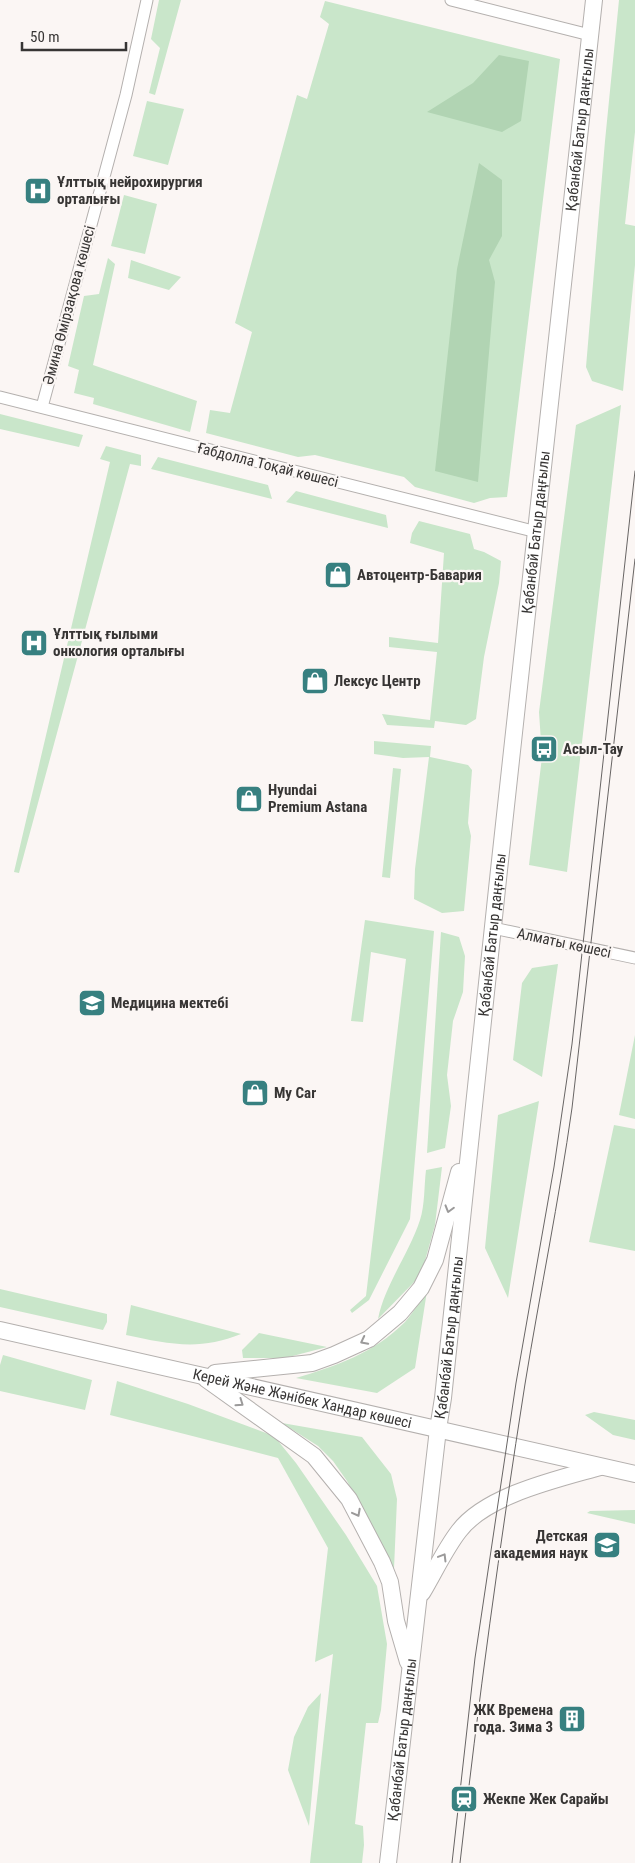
<svg xmlns="http://www.w3.org/2000/svg" width="635" height="1863" viewBox="0 0 635 1863" font-family="'Roboto Condensed',sans-serif">
<rect width="100%" height="100%" fill="#fbf6f4"/>
<path fill="#c9e6ca" d="M 159,0 L 181,0 L 155,95 L 149,93 L 160,48 L 151,39 Z
M 619,0 L 635,0 L 635,132 L 625,224 L 635,226 L 635,265 L 623,391 L 592,381 L 586,367 L 605,141 Z
M 325,1 L 560,59 L 507,497 L 490,498 L 474,503 L 415,487 L 404,477 L 315,455 L 298,457 L 206,433 L 210,410 L 230,413 L 252,332 L 235,323 L 297,95 L 307,99 L 329,24 L 320,17 Z
M 147,101 L 184,109 L 168,165 L 133,156 Z
M 124,195 L 157,204 L 145,254 L 111,246 Z
M 108,258 L 115,264 L 93,365 L 197,401 L 190,432 L 93,404 L 94,398 L 74,393 L 79,370 L 68,366 L 84,296 L 99,294 Z
M 131,260 L 181,277 L 169,290 L 128,278 Z
M 621,405 L 567,872 L 529,865 L 542,757 L 539,712 L 576,425 Z
M 0,414 L 83,435 L 79,447 L 0,429 Z
M 106,446 L 141,455 L 141,466 L 130,464 L 19,873 L 14,872 L 110,462 L 100,459 Z
M 158,457 L 268,485 L 272,499 L 151,469 Z
M 296,491 L 386,515 L 388,528 L 286,502 Z
M 419,521 L 470,534 L 474,549 L 484,552 L 501,561 L 499,583 L 484,657 L 476,719 L 466,725 L 435,721 L 434,728 L 387,725 L 382,714 L 430,720 L 437,652 L 389,647 L 389,637 L 438,643 L 444,553 L 410,543 L 412,533 Z
M 374,741 L 431,746 L 430,757 L 468,765 L 472,770 L 468,823 L 471,836 L 464,911 L 442,913 L 414,899 L 415,869 L 429,757 L 403,758 L 374,754 Z
M 393,768 L 401,769 L 390,878 L 382,877 Z
M 365,920 L 434,931 L 410,1219 L 369,1300 L 352,1313 L 350,1310 L 366,1296 L 406,959 L 371,952 L 363,1022 L 351,1021 Z
M 441,932 L 459,937 L 465,956 L 463,992 L 453,1021 L 447,1075 L 451,1106 L 445,1148 L 427,1153 Z
M 558,964 L 542,1077 L 513,1060 L 522,983 L 532,968 Z
M 635,1035 L 635,1119 L 619,1115 Z
M 539,1101 L 508,1298 L 485,1248 L 498,1115 Z
M 614,1125 L 635,1129 L 635,1251 L 589,1242 Z
M 442,1167 L 435,1225 L 421,1275 L 378,1319 C 385,1284 409,1254 420,1220 C 425,1205 424,1186 426,1170 Z
M 0,1289 L 107,1314 L 107,1322 L 103,1330 L 0,1307 Z
M 427,1291 L 415,1368 L 377,1393 L 296,1378 C 336,1366 374,1353 405,1322 C 413,1313 420,1301 427,1291 Z
M 131,1305 L 241,1334 C 200,1351 168,1344 126,1335 Z
M 259,1333 L 327,1347 L 285,1358 L 243,1358 L 242,1350 Z
M 3,1355 L 92,1380 L 85,1410 L 0,1391 L 0,1365 Z
M 117,1381 L 188,1404 L 274,1436 L 296,1463 L 346,1535 L 377,1586 L 387,1644 L 381,1710 L 378,1723 L 366,1723 L 355,1824 L 363,1826 L 364,1845 L 362,1863 L 310,1863 L 333,1654 L 315,1662 L 328,1548 L 278,1458 L 110,1415 Z
M 594,1412 L 635,1420 L 635,1440 L 613,1435 L 585,1415 Z
M 282,1423 L 362,1437 L 391,1474 L 397,1499 L 394,1569 L 347,1481 L 333,1461 L 318,1446 Z
M 635,1510 L 635,1524 L 587,1513 L 590,1511 Z
M 321,1693 L 309,1826 L 288,1770 L 294,1737 L 308,1707 Z"/>
<path fill="#b1d4b3" d="M 499,55 L 529,61 L 521,121 L 502,132 L 427,112 L 473,83 Z
M 479,163 L 502,180 L 502,236 L 489,260 L 495,282 L 478,482 L 435,471 L 457,269 Z"/>
<g fill="none" stroke-linecap="round" stroke-linejoin="round">
<g stroke="#b4b0ae" stroke-width="13">
<path id="minor" d="M 451,0 L 590,35
M 0,397 L 537,532
M 42,407 L 126,95 L 147,0
M 493,928 L 635,958"/>
</g>
<g stroke="#b4b0ae" stroke-width="18">
<g id="secondary">
<path id="s1" d="M 0,1330 L 635,1474"/>
<path d="M 215,1373 L 312,1363 L 334,1355 L 369,1339 L 400,1313 L 421,1288 L 435,1260 L 459,1172"/>
<path d="M 206,1379 L 314,1456 L 349,1499 L 382,1562 L 390,1582 L 396,1621 L 408,1662"/>
<path d="M 422,1593 C 434,1573 445,1549 459,1531 C 486,1495 558,1479 600,1467"/>
<path id="s2" d="M 388,1863 L 438,1429 L 443,1398 L 499,870 L 594,0"/>
</g>
</g>
<use href="#minor" stroke="#fff" stroke-width="11"/>
<use href="#secondary" stroke="#fff" stroke-width="16"/>
<path stroke="#686564" stroke-width="1" d="M 452,1863 L 475,1658 L 516,1383 L 554,1167 L 572,1044 L 635,471
M 460,1863 C 478,1703 500,1543 525,1384 C 540,1292 559,1200 572,1108 L 635,559"/>
</g>
<defs><path id="oneway-chevron" d="M-2-3.5L2.5 0L-2 3.5" fill="none" stroke-width="1.6" stroke-linecap="round" stroke-linejoin="round" transform="scale(1.25)"/></defs>
<g stroke="#9b9a9a">
<use href="#oneway-chevron" transform="translate(449 1209) rotate(106)"/>
<use href="#oneway-chevron" transform="translate(364 1341) rotate(153)"/>
<use href="#oneway-chevron" transform="translate(240 1403) rotate(35)"/>
<use href="#oneway-chevron" transform="translate(357 1513) rotate(62)"/>
<use href="#oneway-chevron" transform="translate(443 1557) rotate(-59)"/>
</g>
<defs>
<g id="hospital-square" transform="scale(1.4375)"><rect x="-9" y="-9" width="18" height="18" rx="4" fill="#378080" stroke="#fbf6f4"/><path d="M-5-5h3v3.5h4V-5h3V5h-3V1.5h-4V5h-3Z" fill="#fff"/></g>
<g id="shop-square" transform="scale(1.4375)"><rect x="-9" y="-9" width="18" height="18" rx="4" fill="#378080" stroke="#fbf6f4"/><path d="M-5-2.5h2.3a2.7 3.5 0 0 1 5.4 0H5L5.5 6h-11ZM-1.5-2.5h3a1.5 2.3 0 0 0-3 0Z" fill="#fff"/></g>
<g id="bus-square" transform="scale(1.4375)"><rect x="-9" y="-9" width="18" height="18" rx="4" fill="#378080" stroke="#fbf6f4"/><path d="M-5-6H5V4H4V6H2V4H-2V6H-4V4H-5ZM-3.5-4V0h7V-4ZM-3.5 1.2v1.5H-2V1.2ZM2 1.2v1.5H3.5V1.2Z" fill="#fff"/></g>
<g id="school-square" transform="scale(1.4375)"><rect x="-9" y="-9" width="18" height="18" rx="4" fill="#378080" stroke="#fbf6f4"/><path d="M0-5L7-2L0 1L-7-2ZM-4 1L0 2.5L4 1V4Q0 6-4 4Z" fill="#fff"/></g>
<g id="building-square" transform="scale(1.4375)"><rect x="-9" y="-9" width="18" height="18" rx="4" fill="#378080" stroke="#fbf6f4"/><path d="M-4-6H4V6H1V3H-1V6H-4ZM-2.5-4.3h1.7v1.8h-1.7ZM.8-4.3h1.7v1.8H.8ZM-2.5-1h1.7V.8h-1.7ZM.8-1h1.7V.8H.8Z" fill="#fff"/></g>
<g id="station-square" transform="scale(1.4375)"><rect x="-9" y="-9" width="18" height="18" rx="4" fill="#378080" stroke="#fbf6f4"/><path d="M-3-6H3Q5-6 5-4V2Q5 4 3 4L4.5 6H3L1.5 4h-3L-3 6H-4.5L-3 4Q-5 4-5 2V-4Q-5-6-3-6ZM-3.5-4v3h7v-3ZM-3.5 1v1.5H-2V1ZM2 1v1.5H3.5V1Z" fill="#fff"/></g>
</defs>
<g fill-rule="evenodd">
<use href="#hospital-square" x="38" y="191"/>
<use href="#shop-square" x="338" y="575"/>
<use href="#hospital-square" x="34" y="643"/>
<use href="#shop-square" x="315" y="681"/>
<use href="#bus-square" x="544" y="749"/>
<use href="#shop-square" x="249" y="799"/>
<use href="#school-square" x="92" y="1003"/>
<use href="#shop-square" x="255" y="1093"/>
<use href="#school-square" x="607" y="1545"/>
<use href="#building-square" x="572" y="1719"/>
<use href="#station-square" x="464" y="1799"/>
</g>
<g text-anchor="middle" dominant-baseline="central" stroke-width="4.5" stroke-linejoin="round" paint-order="stroke">
<g font-size="15" fill="#373534" stroke="#fbf6f4">
<text stroke="none"><textPath href="#s2" startOffset="1744">Қабанбай Батыр даңғылы</textPath></text>
<text transform="translate(69 305) rotate(-75)">Әмина Өмірзақова көшесі</text>
<text transform="translate(268 465) rotate(14)">Ғабдолла Тоқай көшесі</text>
<text stroke="none"><textPath href="#s2" startOffset="1339">Қабанбай Батыр даңғылы</textPath></text>
<text stroke="none"><textPath href="#s2" startOffset="934">Қабанбай Батыр даңғылы</textPath></text>
<text transform="translate(564 943) rotate(12)">Алматы көшесі</text>
<text stroke="none"><textPath href="#s2" startOffset="529">Қабанбай Батыр даңғылы</textPath></text>
<text stroke="none"><textPath href="#s1" startOffset="310">Керей Және Жәнібек Хандар көшесі</textPath></text>
<text stroke="none"><textPath href="#s2" startOffset="124">Қабанбай Батыр даңғылы</textPath></text>
</g>
<g font-size="15" font-weight="bold" fill="#373534" stroke="#fbf6f4" text-anchor="start">
<text x="57" y="182">Ұлттық нейрохирургия<tspan x="57" dy="17">орталығы</tspan></text>
<text x="357" y="575">Автоцентр-Бавария</text>
<text x="53" y="634">Ұлттық ғылыми<tspan x="53" dy="17">онкология орталығы</tspan></text>
<text x="334" y="681">Лексус Центр</text>
<text x="563" y="749">Асыл-Тау</text>
<text x="268" y="790">Hyundai<tspan x="268" dy="17">Premium Astana</tspan></text>
<text x="111" y="1003">Медицина мектебі</text>
<text x="274" y="1093">My Car</text>
<text x="588" y="1536" text-anchor="end">Детская<tspan x="588" dy="17">академия наук</tspan></text>
<text x="553" y="1710" text-anchor="end">ЖК Времена<tspan x="553" dy="17">года. Зима 3</tspan></text>
<text x="483" y="1799">Жекпе Жек Сарайы</text>
</g>
</g>
<path d="M22 42v8h104v-8" fill="none" stroke="#373534" stroke-width="2.5"/>
<text x="30" y="42" font-size="15" fill="#373534" stroke="#fbf6f4" stroke-width="4" paint-order="stroke">50 m</text>
</svg>
